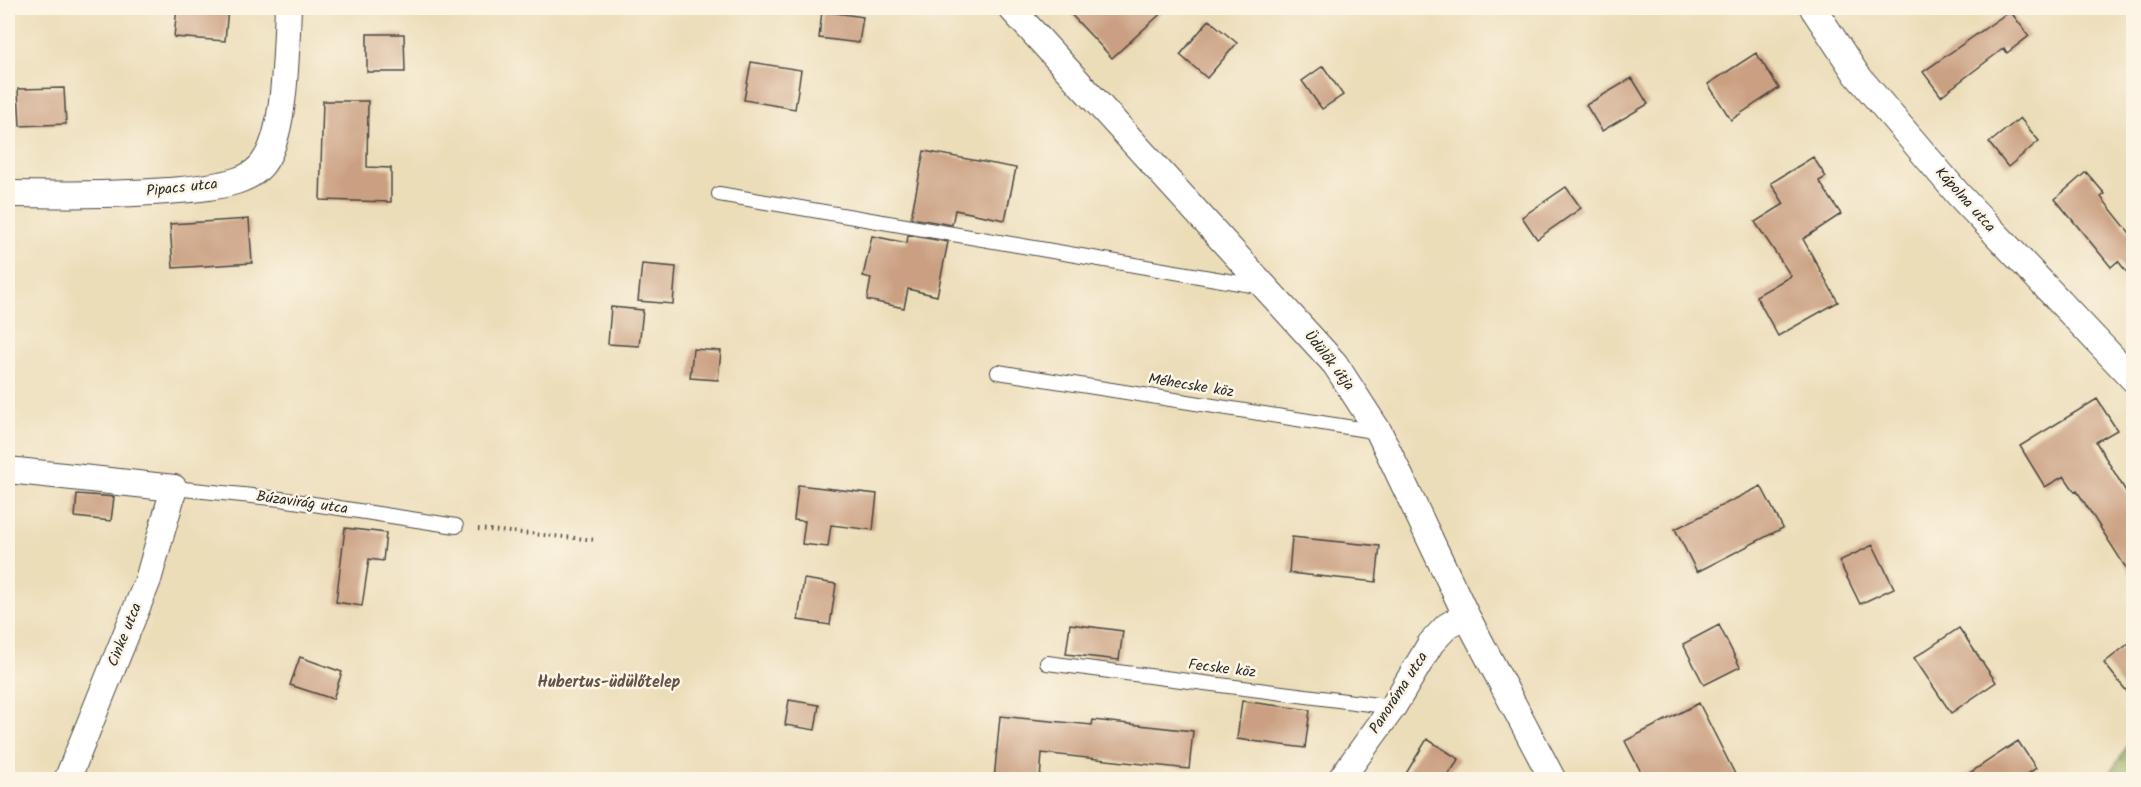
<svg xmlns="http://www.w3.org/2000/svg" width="2141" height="787" viewBox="0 0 2141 787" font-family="Kalam,sans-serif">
<defs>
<pattern id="forest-firs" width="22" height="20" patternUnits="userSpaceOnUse" patternTransform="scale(1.5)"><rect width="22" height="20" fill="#8ca659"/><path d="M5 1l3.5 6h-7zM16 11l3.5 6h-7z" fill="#73874a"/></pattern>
</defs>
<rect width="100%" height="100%" fill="#fcf5e5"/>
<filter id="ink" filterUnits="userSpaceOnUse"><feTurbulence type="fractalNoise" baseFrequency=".0167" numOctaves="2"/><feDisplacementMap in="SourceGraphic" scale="12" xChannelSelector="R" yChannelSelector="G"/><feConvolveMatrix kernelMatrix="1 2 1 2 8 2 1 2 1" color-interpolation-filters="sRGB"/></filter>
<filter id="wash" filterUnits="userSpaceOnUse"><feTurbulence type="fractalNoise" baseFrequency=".008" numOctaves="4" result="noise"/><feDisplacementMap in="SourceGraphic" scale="24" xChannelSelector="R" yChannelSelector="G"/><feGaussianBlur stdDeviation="1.35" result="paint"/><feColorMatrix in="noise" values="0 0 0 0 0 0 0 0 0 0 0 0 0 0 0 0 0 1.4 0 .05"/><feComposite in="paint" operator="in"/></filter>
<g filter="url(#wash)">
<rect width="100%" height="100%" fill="#ecddb9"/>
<path fill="url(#forest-firs)" stroke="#5c6842" stroke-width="1.5" d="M 2133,739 L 2133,779 L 2106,779 L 2128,745 Z"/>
<g id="blocks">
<path fill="#cba082" d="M 177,8 L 228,8 L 225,41 L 174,37 Z
M 1065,8 L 1167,8 L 1112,58 Z
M 822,11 L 863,17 L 859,43 L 819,38 Z
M 2010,11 L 2029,36 L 2007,53 L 2004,48 L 1941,96 L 1923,72 Z
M 1209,20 L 1237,43 L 1207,78 L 1180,55 Z
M 367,34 L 404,34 L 405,72 L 367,72 Z
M 1756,53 L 1779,88 L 1731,120 L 1708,84 Z
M 751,62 L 801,70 L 795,109 L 744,100 Z
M 1323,66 L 1343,95 L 1322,109 L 1302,81 Z
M 1632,78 L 1648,104 L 1602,131 L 1586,105 Z
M 64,88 L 66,124 L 20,126 L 18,89 Z
M 323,101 L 368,101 L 367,167 L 391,168 L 391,202 L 320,200 Z
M 2020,118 L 2039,141 L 2008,167 L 1989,143 Z
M 924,151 L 1016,168 L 1005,220 L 955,210 L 952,225 L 911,218 Z
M 1813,157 L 1826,177 L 1819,181 L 1841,214 L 1803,239 L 1838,302 L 1778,336 L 1756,296 L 1791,276 L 1755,222 L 1784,204 L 1771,183 Z
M 2086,172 L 2105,194 L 2101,197 L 2133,237 L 2133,280 L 2118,261 L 2111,267 L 2055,199 Z
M 1566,187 L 1581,208 L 1537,239 L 1522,217 Z
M 249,219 L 252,263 L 173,268 L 170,224 Z
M 908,235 L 948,242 L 937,296 L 908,289 L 904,308 L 867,300 L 871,278 L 863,276 L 872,236 L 907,243 Z
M 642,264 L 676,267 L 673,304 L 638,301 Z
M 611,307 L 643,310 L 639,346 L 608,344 Z
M 693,349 L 721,351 L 718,380 L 690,378 Z
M 2097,399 L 2117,430 L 2096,442 L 2133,503 L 2133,579 L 2077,491 L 2075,492 L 2064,476 L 2045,487 L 2020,446 Z
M 798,485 L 877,494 L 873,530 L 831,525 L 828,547 L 802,544 L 805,521 L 794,520 Z
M 1761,486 L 1783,528 L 1697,572 L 1675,529 Z
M 77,494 L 114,497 L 111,521 L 75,517 Z
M 345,528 L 386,533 L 383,561 L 369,559 L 362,606 L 336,602 Z
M 1292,537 L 1380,546 L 1376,582 L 1289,573 Z
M 1873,545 L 1894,588 L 1860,604 L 1839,561 Z
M 804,579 L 836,584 L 830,625 L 798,620 Z
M 1070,624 L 1123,631 L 1119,660 L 1066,654 Z
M 1719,625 L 1740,667 L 1704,685 L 1683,644 Z
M 1959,628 L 1996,682 L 1951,713 L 1914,658 Z
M 2133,640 L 2133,699 L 2104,663 Z
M 300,657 L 342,672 L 333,699 L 290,685 Z
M 789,700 L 819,705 L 815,730 L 785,725 Z
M 1242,701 L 1310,710 L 1305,748 L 1237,739 Z
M 1699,703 L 1738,780 L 1645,780 L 1625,741 Z
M 1000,716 L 1092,725 L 1093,720 L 1193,731 L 1189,769 L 1042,753 L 1040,780 L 994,780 Z
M 1427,739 L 1459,759 L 1445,780 L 1402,780 Z
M 2018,741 L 2036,768 L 2019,780 L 1959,780 Z"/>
</g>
</g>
<g filter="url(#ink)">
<use href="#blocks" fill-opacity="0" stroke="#484640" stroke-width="1.5"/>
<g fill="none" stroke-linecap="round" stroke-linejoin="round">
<g stroke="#484640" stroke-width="16">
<path id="lane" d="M 719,194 L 1263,287
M 998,372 L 1379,432
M 174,488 L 281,499 L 456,526
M 1047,663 L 1393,707"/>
</g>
<g stroke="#484640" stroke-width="28">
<path id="street" d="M 1011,8 L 1335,364 L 1379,432 L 1466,615 L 1553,780
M 1813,8 L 1857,75 L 1958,194 L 2134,380
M 8,194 C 62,195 113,195 168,191 C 190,189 214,188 236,181 C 249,177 261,169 267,157 C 286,125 286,46 288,8
M 8,470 L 174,488 L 148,580 L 67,780
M 1340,780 L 1393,707 L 1431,643 L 1447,626 L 1466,615"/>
</g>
<path stroke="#484640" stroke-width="4" stroke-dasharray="1.5 4.5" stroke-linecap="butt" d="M 478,529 L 597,540"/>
<use href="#lane" stroke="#fff" stroke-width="14"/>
<use href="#street" stroke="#fff" stroke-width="26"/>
</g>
</g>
<g text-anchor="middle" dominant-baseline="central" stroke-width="5" stroke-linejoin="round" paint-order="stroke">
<g font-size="15" fill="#2b2b2b" stroke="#fcf5e5">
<text transform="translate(182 188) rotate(-6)">Pipacs utca</text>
<text transform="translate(1965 200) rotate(48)">Kápolna utca</text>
<text transform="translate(1329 361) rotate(52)">Üdülők útja</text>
<text transform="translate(1191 386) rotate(9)">Méhecske köz</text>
<text transform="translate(302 503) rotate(8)">Búzavirág utca</text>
<text transform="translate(125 635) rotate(-68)">Cinke utca</text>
<text transform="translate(1222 669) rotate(7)">Fecske köz</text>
<text transform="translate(1399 693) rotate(-57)">Panoráma utca</text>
</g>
<g font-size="16" font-weight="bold" fill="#635449" stroke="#fcf5e5">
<text x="609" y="682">Hubertus-üdülőtelep</text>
</g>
</g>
<rect width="2141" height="787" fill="none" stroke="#fcf5e5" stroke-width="30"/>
</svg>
